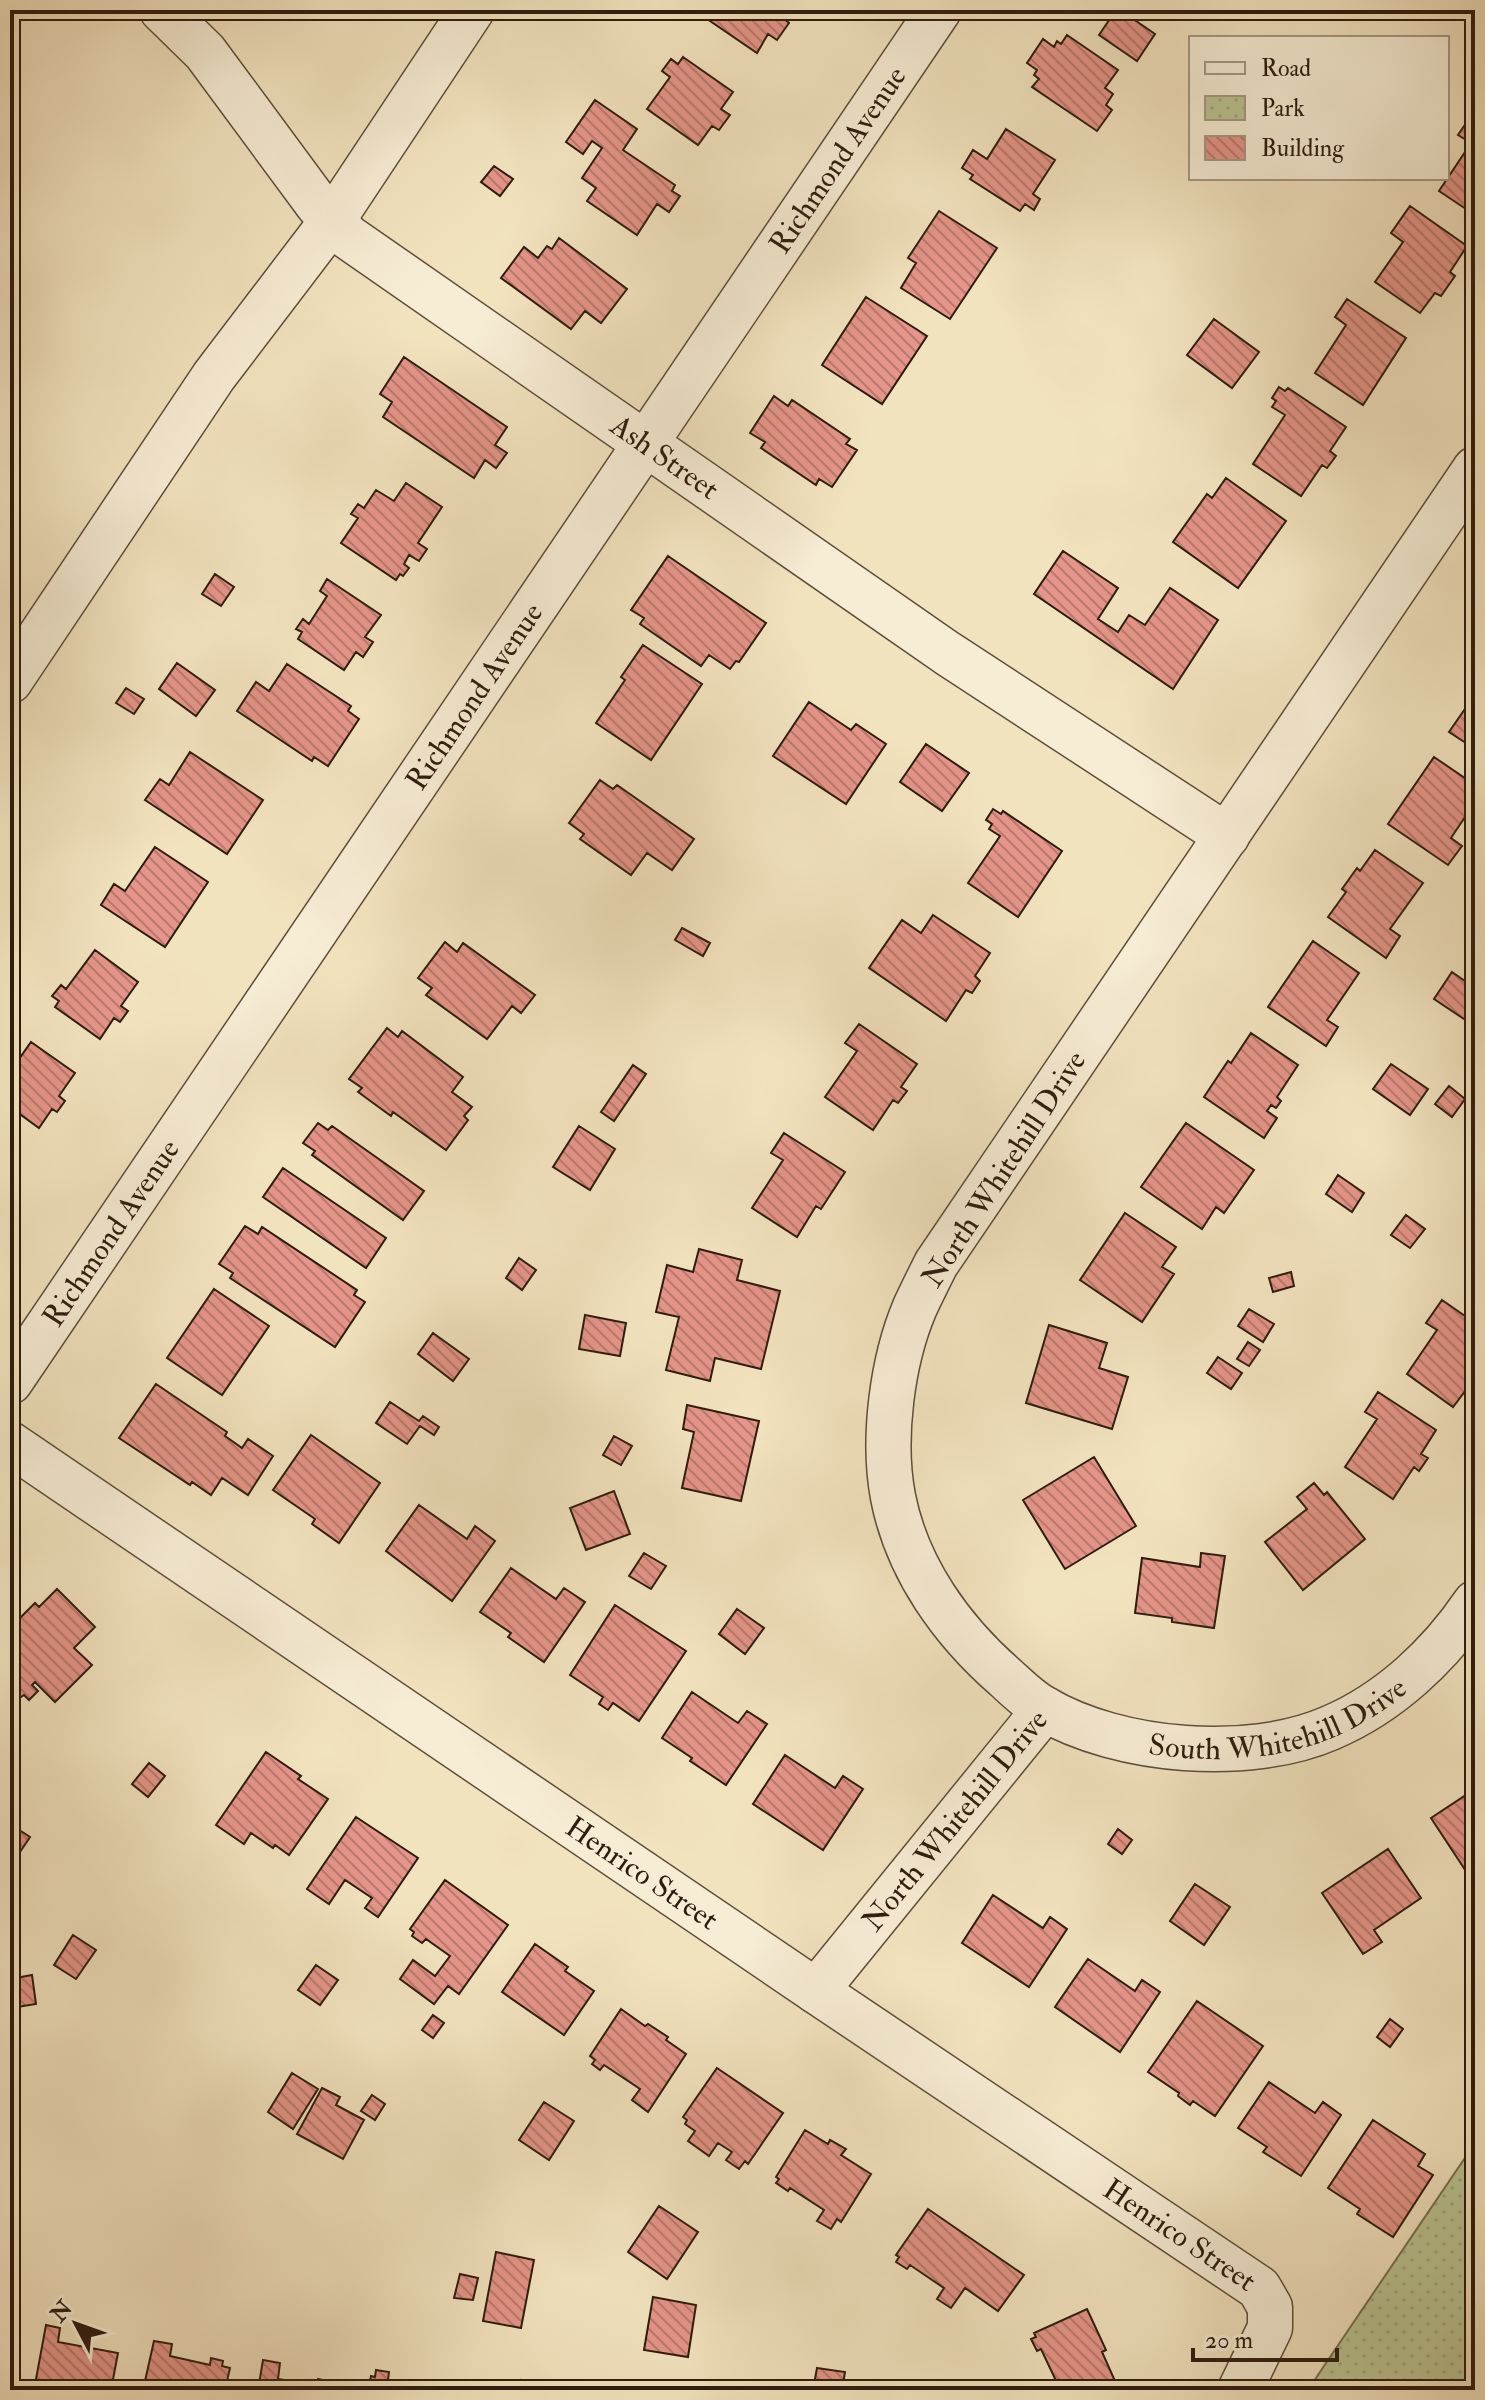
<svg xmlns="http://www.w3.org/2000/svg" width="1485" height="2400" viewBox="0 0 1485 2400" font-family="'IM FELL Double Pica',serif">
<defs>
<pattern id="park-dots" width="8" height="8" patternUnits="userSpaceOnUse" patternTransform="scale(2)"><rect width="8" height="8" fill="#bac492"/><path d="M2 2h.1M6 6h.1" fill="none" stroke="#a0a87d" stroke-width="1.8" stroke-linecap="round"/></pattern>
<pattern id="building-back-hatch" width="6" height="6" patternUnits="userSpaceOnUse" patternTransform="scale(2)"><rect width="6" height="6" fill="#e59589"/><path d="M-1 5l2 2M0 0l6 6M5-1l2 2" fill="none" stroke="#ba796e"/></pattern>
</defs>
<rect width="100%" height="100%" fill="#f2e3bf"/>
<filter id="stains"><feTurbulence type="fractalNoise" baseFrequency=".0025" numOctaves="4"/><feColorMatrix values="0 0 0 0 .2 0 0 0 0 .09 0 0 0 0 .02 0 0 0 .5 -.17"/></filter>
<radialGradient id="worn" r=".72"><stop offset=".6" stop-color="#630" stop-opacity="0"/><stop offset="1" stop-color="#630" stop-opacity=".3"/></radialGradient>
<path fill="url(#park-dots)" stroke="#747050" stroke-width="2" d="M 1475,2143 L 1475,2390 L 1308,2390 L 1324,2366 Z"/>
<path fill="url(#building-back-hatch)" stroke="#2d1c0e" stroke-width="2" d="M 694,10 L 785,10 L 781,16 L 789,23 L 777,40 L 768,34 L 757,53 Z
M 1116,10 L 1120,10 L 1155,34 L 1137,61 L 1099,35 Z
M 1067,35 L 1118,70 L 1105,88 L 1113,94 L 1106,105 L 1112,110 L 1097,131 L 1032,87 L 1039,79 L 1034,75 L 1037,70 L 1027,63 L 1043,39 L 1054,47 L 1057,41 L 1061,44 Z
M 683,57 L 733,92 L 721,109 L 730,115 L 719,130 L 712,126 L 698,145 L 647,109 L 670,77 L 662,71 L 671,59 L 678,64 Z
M 595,100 L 637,129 L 623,150 L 675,185 L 672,191 L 680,196 L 669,212 L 657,204 L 637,235 L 587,201 L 596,188 L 582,178 L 602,148 L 592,141 L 583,154 L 566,142 Z
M 1471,116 L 1475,118 L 1475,215 L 1439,191 L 1471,143 L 1458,135 Z
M 1006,129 L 1055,160 L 1033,194 L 1040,199 L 1034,210 L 1025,204 L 1020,211 L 970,179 L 973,175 L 962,168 L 973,150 L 987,159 Z
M 494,166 L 513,179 L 500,196 L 481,182 Z
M 1410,206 L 1467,246 L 1450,272 L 1455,276 L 1441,296 L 1435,293 L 1420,313 L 1375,282 L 1403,242 L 1391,233 Z
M 939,211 L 997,248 L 950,319 L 901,288 L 916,263 L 908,258 Z
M 559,238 L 627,289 L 601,323 L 585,311 L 571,329 L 501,278 L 524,247 L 538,258 L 547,246 L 552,249 Z
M 866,297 L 927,336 L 882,404 L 822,365 Z
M 1347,299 L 1406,338 L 1363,405 L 1315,373 L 1346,325 L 1335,317 Z
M 1214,319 L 1259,352 L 1232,388 L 1187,355 Z
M 404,357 L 507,427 L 495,445 L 507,453 L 496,468 L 485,460 L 474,478 L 383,417 L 392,402 L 380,394 Z
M 1279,387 L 1285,391 L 1288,388 L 1346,427 L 1330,451 L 1336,456 L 1327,468 L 1322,465 L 1301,496 L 1253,464 L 1285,415 L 1272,407 L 1276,401 L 1272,398 Z
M 774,396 L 788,406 L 792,400 L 850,439 L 846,444 L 857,450 L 832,487 L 819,479 L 816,485 L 761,448 L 765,442 L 750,433 Z
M 1226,478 L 1286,521 L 1238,588 L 1173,542 L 1207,494 L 1212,498 Z
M 406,483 L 442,507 L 418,543 L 427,549 L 419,561 L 409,555 L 404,564 L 409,568 L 403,576 L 400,574 L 396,580 L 341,543 L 358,518 L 351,514 L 358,504 L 364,508 L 376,490 L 394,501 Z
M 1063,551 L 1118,588 L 1098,619 L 1118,632 L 1129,615 L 1145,625 L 1170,588 L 1218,620 L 1173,689 L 1034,594 Z
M 668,556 L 766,623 L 739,662 L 736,661 L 730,669 L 709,655 L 701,666 L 640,624 L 644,618 L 631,610 Z
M 215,574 L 234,587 L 221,606 L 202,594 Z
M 327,579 L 381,615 L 365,637 L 373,642 L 363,657 L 356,652 L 344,670 L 298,639 L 302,632 L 296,629 L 303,619 L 309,624 L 327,596 L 320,591 Z
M 643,645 L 702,684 L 651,760 L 596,723 L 625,680 L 621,677 Z
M 177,663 L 215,690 L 196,716 L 159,689 Z
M 287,664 L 351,706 L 348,711 L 359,719 L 328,766 L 314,757 L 312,761 L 237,711 L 256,682 L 269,691 Z
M 126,688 L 144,699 L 134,714 L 116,703 Z
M 1474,696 L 1475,696 L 1475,749 L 1449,732 Z
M 809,702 L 851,730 L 856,724 L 886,744 L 846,804 L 773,756 Z
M 926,744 L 969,773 L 942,811 L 900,782 Z
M 190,752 L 263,800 L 227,854 L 145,800 L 160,779 L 169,785 Z
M 1434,757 L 1475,785 L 1475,802 L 1451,838 L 1462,846 L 1448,865 L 1388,824 Z
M 600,780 L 613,789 L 617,785 L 694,839 L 672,870 L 647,853 L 631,875 L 580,839 L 584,834 L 569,823 Z
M 993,809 L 1001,814 L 1003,811 L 1062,851 L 1018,917 L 968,883 L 1000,836 L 989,829 L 992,824 L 986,820 Z
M 155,847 L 208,882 L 165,947 L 101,905 L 114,884 L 125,891 Z
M 1375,850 L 1423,883 L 1390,929 L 1400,936 L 1386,958 L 1328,917 L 1346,892 L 1342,889 L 1357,868 L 1360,871 Z
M 933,915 L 990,953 L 975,976 L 980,981 L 972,993 L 966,990 L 946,1021 L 869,968 L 902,920 L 921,933 Z
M 682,928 L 710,943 L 703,956 L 675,940 Z
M 1313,941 L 1359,973 L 1327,1020 L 1338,1027 L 1326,1046 L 1268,1007 Z
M 445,942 L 457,952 L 463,943 L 535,995 L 521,1013 L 512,1006 L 487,1039 L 426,995 L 432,988 L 418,978 Z
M 95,950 L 138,982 L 121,1006 L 128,1011 L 120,1022 L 114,1018 L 100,1039 L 55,1007 L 59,1001 L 52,996 L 61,985 L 66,989 Z
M 1452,972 L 1475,988 L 1475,1023 L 1473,1025 L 1434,999 Z
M 859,1024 L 917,1064 L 901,1087 L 907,1091 L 898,1103 L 893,1100 L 873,1130 L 825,1097 L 857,1051 L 845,1043 Z
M 387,1028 L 398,1037 L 402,1031 L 463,1077 L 452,1092 L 472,1107 L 464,1116 L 468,1120 L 446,1150 L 393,1112 L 391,1116 L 358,1092 L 362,1088 L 349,1079 Z
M 1251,1033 L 1298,1065 L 1277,1097 L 1281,1101 L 1276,1108 L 1271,1105 L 1267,1111 L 1277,1118 L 1264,1138 L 1204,1097 L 1228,1061 L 1231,1063 Z
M 31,1042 L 75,1073 L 59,1096 L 65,1101 L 57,1112 L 52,1109 L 39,1128 L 10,1107 L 10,1072 Z
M 1391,1064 L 1428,1089 L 1410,1115 L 1373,1089 Z
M 633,1065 L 646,1074 L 614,1121 L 601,1112 Z
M 1449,1086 L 1465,1099 L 1452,1117 L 1435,1104 Z
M 318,1123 L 328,1130 L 332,1126 L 424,1191 L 403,1220 L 312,1155 L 315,1151 L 303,1143 Z
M 1186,1123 L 1254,1170 L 1224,1213 L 1216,1207 L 1202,1229 L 1141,1187 Z
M 579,1126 L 615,1149 L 590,1190 L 553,1167 Z
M 784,1133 L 845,1172 L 821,1209 L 816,1206 L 797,1237 L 752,1208 L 783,1160 L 771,1153 Z
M 283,1168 L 386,1238 L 366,1268 L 263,1197 Z
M 1338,1175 L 1364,1193 L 1352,1212 L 1326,1194 Z
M 1125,1213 L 1176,1247 L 1162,1267 L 1174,1274 L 1142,1322 L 1080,1280 Z
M 1406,1215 L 1425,1229 L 1410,1248 L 1391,1235 Z
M 245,1226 L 258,1234 L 262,1227 L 357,1290 L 354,1295 L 365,1302 L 335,1347 L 230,1278 L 233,1273 L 219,1264 Z
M 699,1249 L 742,1260 L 737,1280 L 780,1291 L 761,1369 L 715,1358 L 710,1381 L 666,1370 L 679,1317 L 656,1312 L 667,1265 L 693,1272 Z
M 519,1258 L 536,1270 L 522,1290 L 506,1278 Z
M 1291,1272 L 1294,1286 L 1273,1292 L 1269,1278 Z
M 214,1289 L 269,1326 L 222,1395 L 167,1358 Z
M 1442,1300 L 1475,1323 L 1475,1378 L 1453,1407 L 1407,1374 L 1437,1330 L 1426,1323 Z
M 1249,1309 L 1274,1324 L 1263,1342 L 1238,1326 Z
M 585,1315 L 626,1323 L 620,1356 L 579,1349 Z
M 1049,1325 L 1107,1343 L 1099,1368 L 1128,1377 L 1112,1429 L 1026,1403 Z
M 433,1333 L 469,1359 L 453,1381 L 418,1354 Z
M 1248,1342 L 1260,1350 L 1249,1366 L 1237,1359 Z
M 1218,1357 L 1242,1373 L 1231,1389 L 1207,1373 Z
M 156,1384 L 227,1432 L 225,1436 L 242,1448 L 248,1439 L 273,1456 L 248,1495 L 222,1478 L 211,1495 L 192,1482 L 190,1485 L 119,1438 Z
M 1378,1392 L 1436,1430 L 1421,1454 L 1428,1458 L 1419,1471 L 1414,1467 L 1393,1499 L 1345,1467 L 1377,1419 L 1365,1412 Z
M 390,1402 L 419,1421 L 423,1416 L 439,1427 L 434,1435 L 420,1426 L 407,1444 L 376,1423 Z
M 687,1405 L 759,1421 L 741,1501 L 682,1488 L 694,1432 L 683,1429 Z
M 311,1435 L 380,1483 L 339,1543 L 312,1524 L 315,1519 L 273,1490 Z
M 614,1436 L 632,1446 L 621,1465 L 603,1455 Z
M 1094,1457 L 1136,1526 L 1065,1569 L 1023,1500 Z
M 1314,1483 L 1324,1495 L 1327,1492 L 1365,1539 L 1303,1590 L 1265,1542 L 1307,1509 L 1297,1497 Z
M 614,1491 L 630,1534 L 586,1550 L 570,1508 Z
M 419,1505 L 467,1539 L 475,1526 L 495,1541 L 452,1601 L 386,1551 Z
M 644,1553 L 666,1566 L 651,1589 L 629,1576 Z
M 1201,1553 L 1225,1556 L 1214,1628 L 1172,1622 L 1172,1618 L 1135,1613 L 1142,1558 L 1200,1567 Z
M 511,1568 L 556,1599 L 564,1588 L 585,1602 L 544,1662 L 508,1637 L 511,1633 L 480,1612 Z
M 57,1589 L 95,1627 L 74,1648 L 92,1665 L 55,1702 L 35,1682 L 32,1685 L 38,1691 L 29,1700 L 24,1695 L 21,1697 L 10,1686 L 10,1628 L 35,1603 L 39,1607 Z
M 615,1605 L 686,1651 L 639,1721 L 613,1703 L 608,1710 L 599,1704 L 603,1697 L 570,1675 Z
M 737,1609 L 764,1628 L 745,1654 L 719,1634 Z
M 692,1692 L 738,1723 L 747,1711 L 767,1724 L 726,1785 L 690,1761 L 692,1758 L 662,1738 Z
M 266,1752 L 301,1776 L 298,1779 L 328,1799 L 289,1855 L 275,1845 L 273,1848 L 251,1833 L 244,1844 L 216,1825 Z
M 785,1755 L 835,1788 L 843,1776 L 863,1789 L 823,1850 L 753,1804 Z
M 149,1763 L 165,1776 L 148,1797 L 132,1784 Z
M 1475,1793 L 1475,1885 L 1431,1818 L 1466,1795 L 1468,1798 Z
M 356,1817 L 418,1858 L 378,1917 L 365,1908 L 372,1898 L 345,1880 L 329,1904 L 307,1889 Z
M 10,1824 L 30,1837 L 10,1867 Z
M 1118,1829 L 1132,1840 L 1122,1854 L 1108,1844 Z
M 1388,1849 L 1421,1898 L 1374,1930 L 1382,1942 L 1363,1954 L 1322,1893 Z
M 445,1880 L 508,1925 L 459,1994 L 448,1986 L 434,2004 L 400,1979 L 413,1960 L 435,1976 L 450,1956 L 426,1939 L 422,1943 L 412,1936 L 414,1932 L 410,1929 Z
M 1195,1884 L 1230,1907 L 1204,1945 L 1170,1921 Z
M 993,1895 L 1043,1928 L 1050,1917 L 1067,1929 L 1029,1987 L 962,1943 Z
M 73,1935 L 96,1950 L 76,1979 L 54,1965 Z
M 535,1944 L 568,1967 L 565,1971 L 594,1991 L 564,2035 L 502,1992 Z
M 1088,1959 L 1135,1991 L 1142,1980 L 1160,1992 L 1120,2052 L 1055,2007 Z
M 316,1965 L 338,1980 L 320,2005 L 298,1990 Z
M 32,1975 L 36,2004 L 11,2008 L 10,1979 Z
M 1197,2001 L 1263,2046 L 1215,2116 L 1193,2101 L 1190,2105 L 1178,2096 L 1179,2093 L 1148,2072 Z
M 621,2009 L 645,2026 L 648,2024 L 668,2037 L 666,2040 L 686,2054 L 648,2112 L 632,2100 L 640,2089 L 604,2065 L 600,2070 L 592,2064 L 595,2060 L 590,2056 Z
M 433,2015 L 444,2023 L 433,2038 L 422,2030 Z
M 1390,2019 L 1403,2029 L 1390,2047 L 1377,2037 Z
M 717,2068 L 783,2113 L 748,2164 L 745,2161 L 739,2169 L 726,2160 L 732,2152 L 718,2143 L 709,2156 L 688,2141 L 695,2131 L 685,2124 L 687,2120 L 683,2117 Z
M 292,2073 L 318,2089 L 293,2129 L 268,2112 Z
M 1269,2082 L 1315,2113 L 1323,2102 L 1341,2115 L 1301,2176 L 1263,2152 L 1267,2147 L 1238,2128 Z
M 322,2088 L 340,2097 L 336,2105 L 364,2120 L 343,2159 L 297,2134 Z
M 372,2095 L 385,2104 L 375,2120 L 361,2111 Z
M 544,2102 L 574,2121 L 549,2160 L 519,2140 Z
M 1373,2120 L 1425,2154 L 1418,2166 L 1433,2175 L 1393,2237 L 1357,2214 L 1360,2209 L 1328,2188 Z
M 805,2130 L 828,2144 L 830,2140 L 846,2149 L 841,2155 L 871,2174 L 841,2222 L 837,2219 L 831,2229 L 817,2221 L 824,2210 L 790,2188 L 788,2191 L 776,2183 L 779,2179 L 776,2177 Z
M 659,2206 L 698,2232 L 667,2279 L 628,2252 Z
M 928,2209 L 1024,2275 L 998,2311 L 965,2288 L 951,2308 L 937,2299 L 944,2288 L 910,2265 L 907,2269 L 896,2262 L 899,2257 L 896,2255 Z
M 496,2252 L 534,2260 L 521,2328 L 483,2321 Z
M 460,2274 L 478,2278 L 473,2300 L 454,2298 Z
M 653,2297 L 696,2305 L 688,2357 L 644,2350 Z
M 1087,2309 L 1106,2350 L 1102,2352 L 1115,2381 L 1094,2390 L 1053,2390 L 1059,2387 L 1041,2349 L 1037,2351 L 1031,2339 L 1036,2337 L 1034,2333 Z
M 46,2325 L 60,2328 L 58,2342 L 118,2353 L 111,2390 L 34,2390 Z
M 154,2341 L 172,2344 L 170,2356 L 210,2365 L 211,2358 L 223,2361 L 222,2366 L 230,2368 L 225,2390 L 143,2390 Z
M 263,2360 L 280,2363 L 278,2379 L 317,2385 L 318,2379 L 332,2382 L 333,2390 L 258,2390 Z
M 817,2368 L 845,2372 L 842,2390 L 813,2390 Z
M 376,2370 L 389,2372 L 388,2380 L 431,2388 L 432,2380 L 443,2381 L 442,2390 L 368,2390 L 371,2376 L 375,2377 Z
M 521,2380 L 557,2386 L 556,2390 L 519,2390 Z"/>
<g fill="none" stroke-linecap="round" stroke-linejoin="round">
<g stroke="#5e4e3a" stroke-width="47">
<g id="minor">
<path id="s1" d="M 162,10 L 205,52 L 318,205 L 348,237 L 947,653 L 1227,836"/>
<path id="s2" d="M 1475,469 L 936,1264 C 929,1278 922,1292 915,1307 C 892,1361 882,1439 893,1497 C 907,1569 952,1631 1006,1678 C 1018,1689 1029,1700 1043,1708 C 1119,1753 1250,1763 1330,1728 C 1389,1703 1439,1656 1475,1603"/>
<path d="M 10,681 L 214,376 L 332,221 L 472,10"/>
<path id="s3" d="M 10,1382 L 939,10"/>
<path id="s4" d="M 10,1444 L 816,1991 L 1259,2288 L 1270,2307 L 1270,2328 L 1240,2390"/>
<path id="s5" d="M 816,1991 L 1045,1709"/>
</g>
</g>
<use href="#minor" stroke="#f7edd5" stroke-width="44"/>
</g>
<g text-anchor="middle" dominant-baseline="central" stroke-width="6" stroke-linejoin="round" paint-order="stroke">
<g font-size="30" fill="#2d1c0e" stroke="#f7edd5">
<text stroke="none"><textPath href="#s3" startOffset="1476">Richmond Avenue</textPath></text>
<text stroke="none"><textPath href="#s1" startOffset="680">Ash Street</textPath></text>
<text stroke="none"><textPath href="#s3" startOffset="828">Richmond Avenue</textPath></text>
<text transform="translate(1004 1169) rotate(-57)">North Whitehill Drive</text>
<text stroke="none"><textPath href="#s3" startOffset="180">Richmond Avenue</textPath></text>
<text stroke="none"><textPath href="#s2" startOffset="1714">South Whitehill Drive</textPath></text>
<text stroke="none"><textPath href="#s5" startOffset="220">North Whitehill Drive</textPath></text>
<text stroke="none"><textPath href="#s4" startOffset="764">Henrico Street</textPath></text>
<text stroke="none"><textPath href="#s4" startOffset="1412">Henrico Street</textPath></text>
</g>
</g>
<rect width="1485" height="2400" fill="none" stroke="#f2e3bf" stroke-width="40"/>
<rect x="12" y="12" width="1461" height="2376" fill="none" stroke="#2d1c0e" stroke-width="4"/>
<rect x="20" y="20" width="1445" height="2360" fill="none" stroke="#2d1c0e" stroke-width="2"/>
<rect x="1189" y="36" width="260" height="144" fill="#f7edd5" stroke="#a69985" stroke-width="2"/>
<rect x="1205" y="62" width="40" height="12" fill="#f7edd5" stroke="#a69985" stroke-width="2"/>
<text x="1261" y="76" font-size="24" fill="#2d1c0e">Road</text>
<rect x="1205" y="96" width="40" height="24" fill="url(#park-dots)" stroke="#a69985" stroke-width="2"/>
<text x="1261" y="116" font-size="24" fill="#2d1c0e">Park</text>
<rect x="1205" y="136" width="40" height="24" fill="url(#building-back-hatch)" stroke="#a69985" stroke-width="2"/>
<text x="1261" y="156" font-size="24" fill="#2d1c0e">Building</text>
<g transform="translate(76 2324) rotate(311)" stroke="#f7edd5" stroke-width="6" paint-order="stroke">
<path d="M0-6L14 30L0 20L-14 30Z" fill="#2d1c0e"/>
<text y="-12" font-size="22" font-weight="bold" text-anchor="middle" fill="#2d1c0e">N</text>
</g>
<path d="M1193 2348v12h144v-12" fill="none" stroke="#2d1c0e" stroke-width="4"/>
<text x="1205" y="2348" font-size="24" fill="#2d1c0e" stroke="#f7edd5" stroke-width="6" paint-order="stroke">20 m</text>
<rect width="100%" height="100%" filter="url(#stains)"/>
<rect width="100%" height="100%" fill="url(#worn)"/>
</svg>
